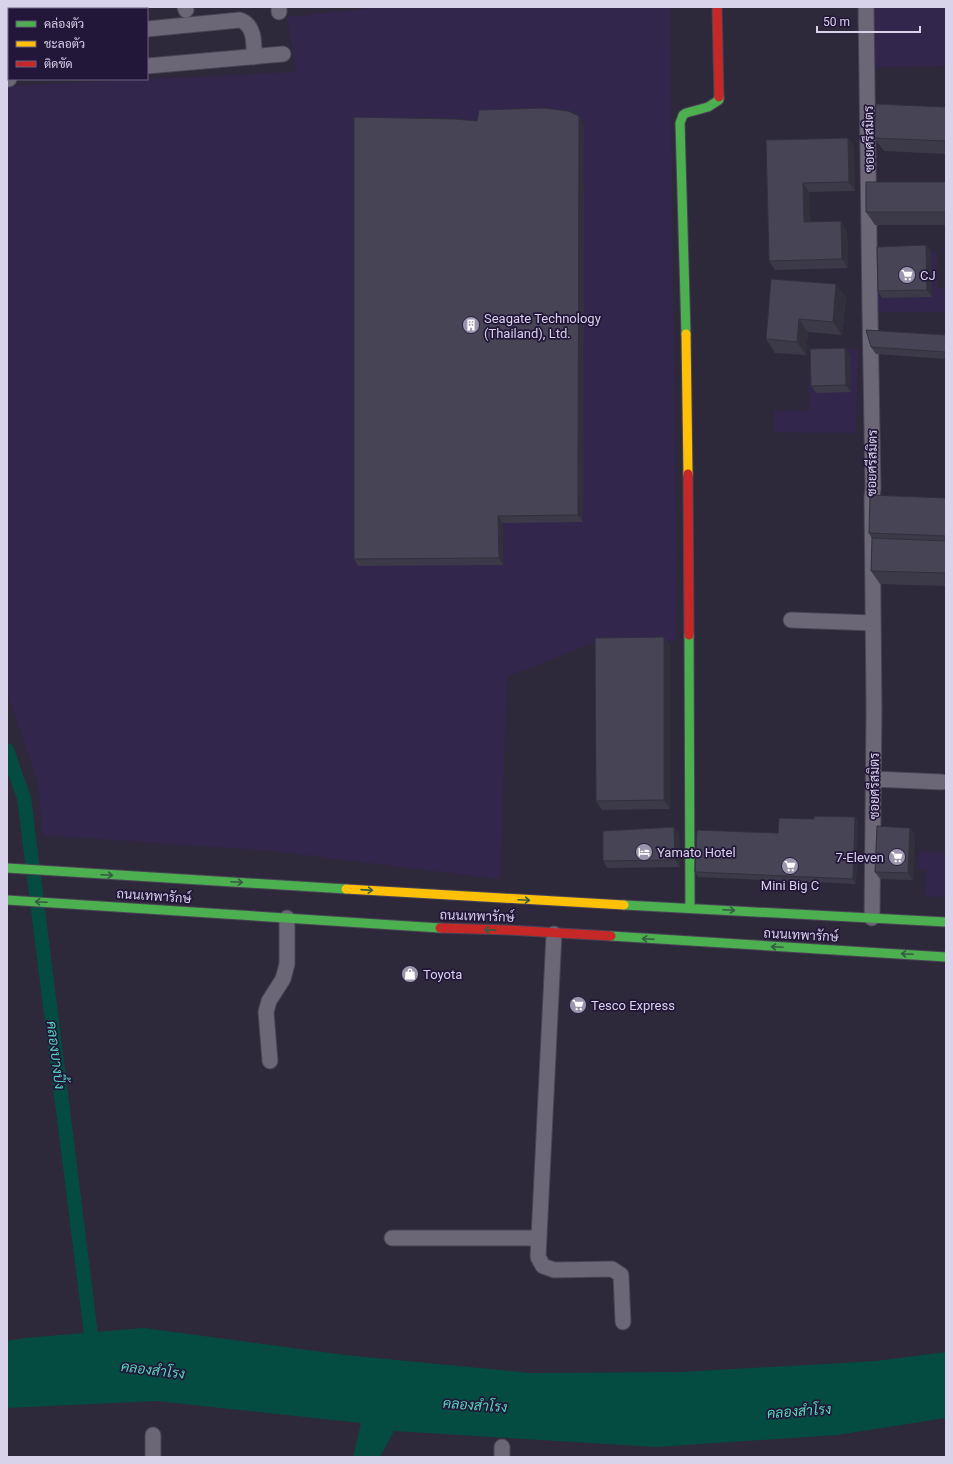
<svg xmlns="http://www.w3.org/2000/svg" width="953" height="1464" viewBox="0 0 953 1464" font-family="Roboto,Sarabun,sans-serif">
<rect width="100%" height="100%" fill="#2e283b"/>
<path fill="#33264d" d="M 381,7 L 670,7 L 677,641 L 597,641 L 507,677 L 500,879 L 273,851 L 43,835 L 38,783 L 7,692 L 7,86 L 296,72 L 287,17 Z
M 867,7 L 946,7 L 946,66 L 868,67 Z
M 870,252 L 881,254 L 937,252 L 937,288 L 946,288 L 946,312 L 870,312 Z
M 810,349 L 858,349 L 856,433 L 774,432 L 774,411 L 809,411 Z
M 919,851 L 946,853 L 946,897 L 925,896 L 927,869 L 918,869 Z"/>
<path fill="#044c42" d="M 143,1328 L 345,1355 L 530,1373 L 680,1372 L 876,1361 L 946,1352 L 946,1418 L 837,1435 L 656,1447 L 394,1431 L 380,1457 L 353,1457 L 361,1423 L 156,1401 L 7,1408 L 7,1341 L 25,1338 Z"/>
<g fill="none" stroke-linecap="round" stroke-linejoin="round">
<path stroke="#044c42" stroke-width="14" d="M 7,750 L 24,798 L 93,1351"/>
<g stroke="#494455" stroke-width="17">
<path id="street" d="M 21,7 L 21,9
M 102,7 L 102,9
M 185,7 L 186,10
M 279,7 L 279,12
M 866,7 L 870,312 L 873,488 L 872,497 L 874,710 L 872,918
M 147,29 L 240,20 C 255,25 254,44 254,57
M 147,66 L 283,54
M 7,79 L 9,79
M 791,620 L 873,623
M 874,779 L 942,782
M 554,934 L 538,1257 L 543,1266 L 554,1270 L 612,1269 L 621,1275 L 623,1322
M 270,1061 L 266,1012 L 269,1001 L 283,979 L 287,964 L 287,918
M 392,1238 L 539,1238
M 153,1457 L 153,1435
M 502,1457 L 502,1447"/>
</g>
<g stroke="#494455" stroke-width="11">
<path id="fast" d="M 686,334 L 680,123 L 683,115 L 686,113 L 708,107 L 719,100 L 719,97
M 689,635 L 690,908
M 7,868 L 346,889
M 7,900 L 440,928
M 624,905 L 946,922
M 611,936 L 946,957"/>
</g>
<g stroke="#494455" stroke-width="11">
<path id="slow" d="M 686,334 L 688,474
M 346,889 L 624,905"/>
</g>
<g stroke="#494455" stroke-width="11">
<path id="jam" d="M 717,7 L 719,97
M 688,474 L 689,635
M 440,928 L 508,930 L 611,936"/>
</g>
<use href="#street" stroke="#6b6776" stroke-width="15"/>
<use href="#fast" stroke="#4caf50" stroke-width="9"/>
<use href="#slow" stroke="#ffc107" stroke-width="9"/>
<use href="#jam" stroke="#c62828" stroke-width="9"/>
</g>
<path fill="#3c3a49" d="M 946,107 L 946,154 L 884,151 L 874,138 Z
M 477,121 L 584,123 L 583,522 L 503,523 L 503,565 L 358,566 L 354,559 Z
M 848,138 L 854,147 L 855,191 L 809,192 L 810,222 L 847,230 L 848,268 L 775,270 L 769,261 L 766,140 Z
M 946,182 L 946,225 L 875,225 L 866,212 Z
M 926,245 L 931,252 L 932,297 L 882,298 L 878,291 Z
M 771,279 L 846,297 L 842,335 L 808,332 L 806,355 L 775,353 L 766,339 Z
M 946,335 L 946,359 L 876,354 L 871,347 Z
M 850,355 L 851,392 L 816,393 L 811,386 Z
M 946,498 L 946,586 L 880,584 L 871,571 L 872,539 L 869,533 Z
M 664,637 L 670,646 L 670,809 L 602,810 L 596,801 Z
M 855,817 L 858,821 L 856,884 L 698,877 L 695,872 L 814,819 Z
M 679,833 L 680,867 L 607,868 L 603,861 Z
M 915,834 L 913,880 L 880,879 L 875,872 Z"/>
<path fill="#31303c" d="M 579,116 L 584,123 L 583,522 L 578,515 Z
M 848,138 L 854,147 L 855,191 L 849,182 Z
M 803,183 L 809,192 L 810,231 L 804,222 Z
M 841,221 L 847,230 L 848,268 L 842,259 Z
M 926,245 L 931,252 L 932,297 L 927,290 Z
M 836,284 L 846,297 L 842,335 L 833,322 Z
M 799,319 L 808,332 L 806,355 L 797,342 Z
M 845,348 L 850,355 L 851,392 L 846,385 Z
M 498,516 L 503,523 L 503,565 L 499,558 Z
M 664,637 L 670,646 L 670,809 L 664,800 Z
M 855,817 L 858,821 L 856,884 L 853,879 Z
M 674,827 L 679,833 L 680,867 L 675,860 Z
M 910,828 L 915,834 L 913,880 L 908,873 Z"/>
<path fill="#464455" stroke="#31303c" d="M 876,104 L 946,107 L 946,141 L 874,138 Z
M 544,108 L 568,111 L 579,116 L 578,515 L 498,516 L 499,558 L 354,559 L 354,117 L 455,119 L 477,121 L 479,110 Z
M 848,138 L 849,182 L 803,183 L 804,222 L 841,221 L 842,259 L 769,261 L 766,140 Z
M 866,182 L 946,182 L 946,212 L 866,212 Z
M 926,245 L 927,290 L 878,291 L 877,247 Z
M 771,279 L 836,284 L 833,322 L 799,319 L 797,342 L 766,339 Z
M 866,330 L 946,335 L 946,352 L 871,347 Z
M 845,348 L 846,385 L 811,386 L 810,349 Z
M 870,495 L 946,498 L 946,536 L 869,533 Z
M 872,538 L 946,541 L 946,573 L 871,571 Z
M 664,637 L 664,800 L 596,801 L 595,638 Z
M 814,816 L 855,817 L 853,879 L 695,872 L 697,830 L 778,833 L 779,818 L 814,819 Z
M 877,826 L 910,828 L 908,873 L 875,872 Z
M 674,827 L 675,860 L 603,861 L 603,831 Z"/>
<defs><path id="oneway-shaft" d="M-6 0H5M1.5-3L5.5 0L1.5 3" fill="none" stroke-width="1.6" stroke-linecap="round" stroke-linejoin="round"/></defs>
<g stroke="#355b43">
<use href="#oneway-shaft" transform="translate(107 875) rotate(3)"/>
<use href="#oneway-shaft" transform="translate(237 882) rotate(3)"/>
<use href="#oneway-shaft" transform="translate(367 890) rotate(4)"/>
<use href="#oneway-shaft" transform="translate(524 900) rotate(3)"/>
<use href="#oneway-shaft" transform="translate(41 902) rotate(-177)"/>
<use href="#oneway-shaft" transform="translate(729 910) rotate(3)"/>
<use href="#oneway-shaft" transform="translate(490 930) rotate(-179)"/>
<use href="#oneway-shaft" transform="translate(648 939) rotate(-177)"/>
<use href="#oneway-shaft" transform="translate(777 947) rotate(-177)"/>
<use href="#oneway-shaft" transform="translate(907 954) rotate(-177)"/>
</g>
<defs>
<g id="supermarket-disc" transform="scale(0.9)"><circle r="9.5" fill="#9c96ad" stroke="#221639"/><path d="M-6-5.5h2.5l.6 2H6L4.5 2H-2.5L-4.4-4H-6ZM-1.5 3.2a1.3 1.3 0 1 0 .1 0ZM3 3.2a1.3 1.3 0 1 0 .1 0Z" fill="#fff"/></g>
<g id="building-disc" transform="scale(0.9)"><circle r="9.5" fill="#9c96ad" stroke="#221639"/><path d="M-4-6H4V6H1V3H-1V6H-4ZM-2.5-4.3h1.7v1.8h-1.7ZM.8-4.3h1.7v1.8H.8ZM-2.5-1h1.7V.8h-1.7ZM.8-1h1.7V.8H.8Z" fill="#fff"/></g>
<g id="hotel-disc" transform="scale(0.9)"><circle r="9.5" fill="#9c96ad" stroke="#221639"/><path d="M-6-4.5h1.5V1H6V5H4.5V3h-9V5H-6ZM-4 0a1.8 1.8 0 1 1 3.6 0ZM.5 0V-2.5h3Q6-2.5 6 0Z" fill="#fff"/></g>
<g id="shop-disc" transform="scale(0.9)"><circle r="9.5" fill="#9c96ad" stroke="#221639"/><path d="M-5-2.5h2.3a2.7 3.5 0 0 1 5.4 0H5L5.5 6h-11ZM-1.5-2.5h3a1.5 2.3 0 0 0-3 0Z" fill="#fff"/></g>
</defs>
<g fill-rule="evenodd">
<use href="#supermarket-disc" x="907" y="275"/>
<use href="#building-disc" x="471" y="325"/>
<use href="#hotel-disc" x="644" y="852"/>
<use href="#supermarket-disc" x="897" y="857"/>
<use href="#supermarket-disc" x="790" y="866"/>
<use href="#shop-disc" x="410" y="974"/>
<use href="#supermarket-disc" x="578" y="1005"/>
</g>
<g text-anchor="middle" dominant-baseline="central" stroke-width="3.5" stroke-linejoin="round" paint-order="stroke">
<g font-size="13" fill="#d8d2ea" stroke="#221639">
<text transform="translate(869 139) rotate(-91)">ซอยศรีสมิตร</text>
<text transform="translate(872 463) rotate(-89)">ซอยศรีสมิตร</text>
<text transform="translate(874 786) rotate(-90)">ซอยศรีสมิตร</text>
<text transform="translate(154 896) rotate(4)">ถนนเทพารักษ์</text>
<text transform="translate(477 916) rotate(2)">ถนนเทพารักษ์</text>
<text transform="translate(801 935) rotate(3)">ถนนเทพารักษ์</text>
</g>
<g font-size="13" fill="#d8d2ea" stroke="#221639" text-anchor="start">
<text x="920" y="275">CJ</text>
<text x="484" y="318">Seagate Technology<tspan x="484" dy="15">(Thailand), Ltd.</tspan></text>
<text x="657" y="852">Yamato Hotel</text>
<text x="884" y="857" text-anchor="end">7-Eleven</text>
<text x="790" y="885" text-anchor="middle">Mini Big C</text>
<text x="423" y="974">Toyota</text>
<text x="591" y="1005">Tesco Express</text>
</g>
<g font-size="14" font-style="italic" fill="#55d7bc" stroke="#221639">
<text transform="translate(56 1055) rotate(83)">คลองบางปิ้ง</text>
<text transform="translate(153 1370) rotate(7)">คลองสำโรง</text>
<text transform="translate(475 1405) rotate(4)">คลองสำโรง</text>
<text transform="translate(799 1411) rotate(-4)">คลองสำโรง</text>
</g>
</g>
<rect width="953" height="1464" fill="none" stroke="#d8d2ea" stroke-width="16"/>
<rect x="8" y="8" width="140" height="72" fill="#221639" stroke="#6b6180"/>
<rect x="16" y="21" width="20" height="6" fill="#4caf50" stroke="#6b6180"/>
<text x="44" y="28" font-size="12" fill="#d8d2ea">คล่องตัว</text>
<rect x="16" y="41" width="20" height="6" fill="#ffc107" stroke="#6b6180"/>
<text x="44" y="48" font-size="12" fill="#d8d2ea">ชะลอตัว</text>
<rect x="16" y="61" width="20" height="6" fill="#c62828" stroke="#6b6180"/>
<text x="44" y="68" font-size="12" fill="#d8d2ea">ติดขัด</text>
<path d="M817 26v6h103v-6" fill="none" stroke="#d8d2ea" stroke-width="2"/>
<text x="823" y="26" font-size="12" fill="#d8d2ea" stroke="#221639" stroke-width="3" paint-order="stroke">50 m</text>
</svg>
